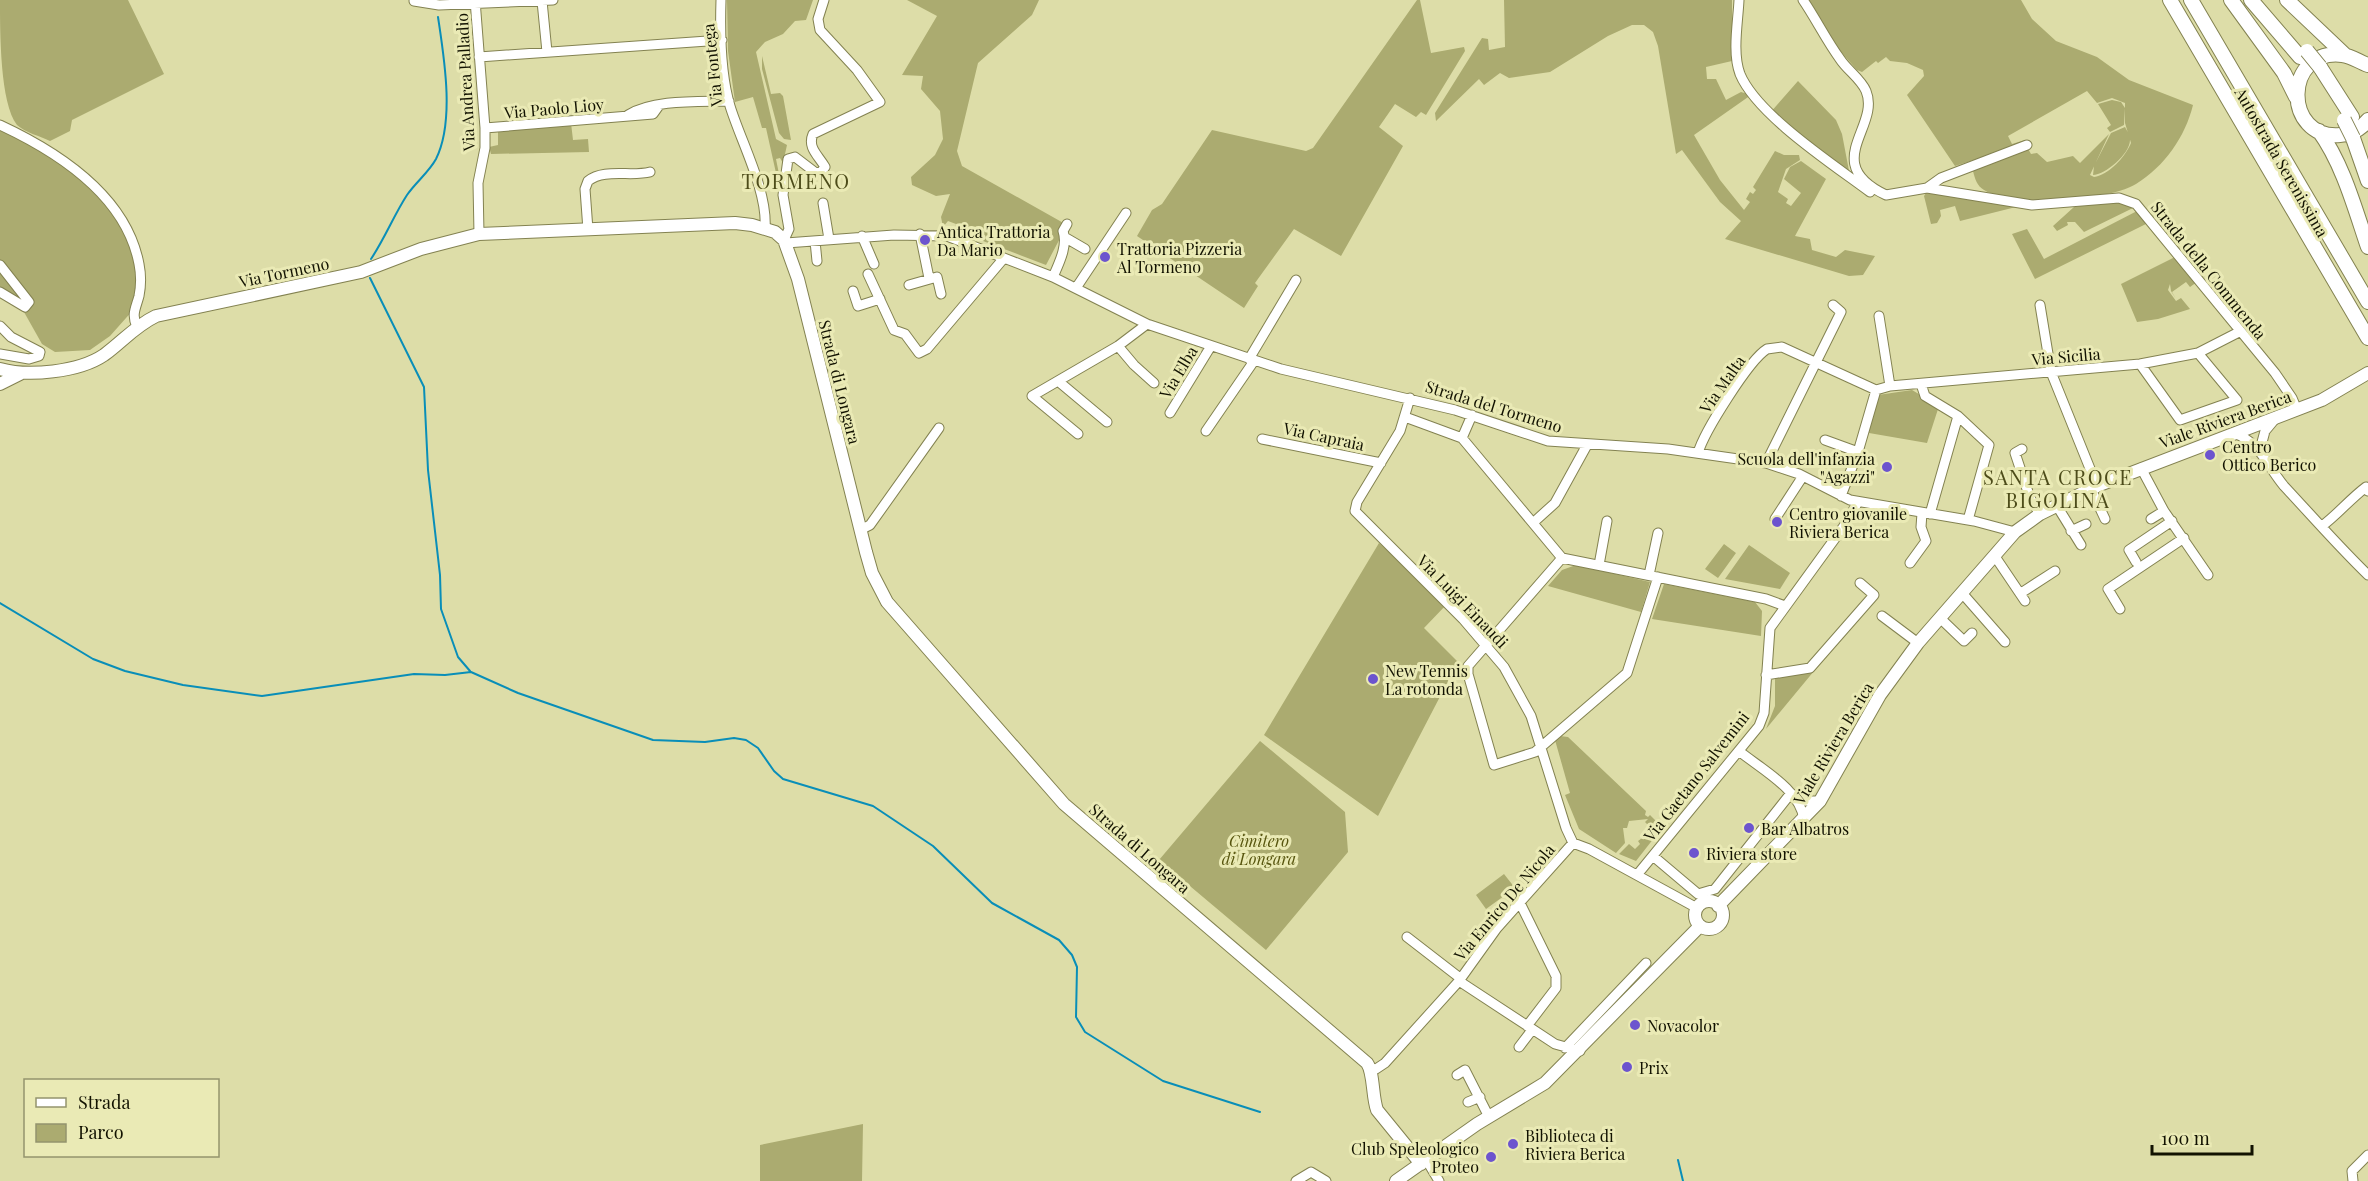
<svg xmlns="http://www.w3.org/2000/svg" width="2368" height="1181" viewBox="0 0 2368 1181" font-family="'Playfair Display',serif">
<rect width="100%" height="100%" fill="#dddda8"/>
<path fill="#abab70" d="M 0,0 L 128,0 L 164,74 L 72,120 L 70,131 L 50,141 C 40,136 26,133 17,125 C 0,103 0,33 0,0 Z
M 727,0 L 813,0 L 806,20 L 795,21 L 783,34 L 765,42 L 756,52 L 776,139 L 787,145 L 783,163 L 780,158 L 776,159 L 779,174 L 782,174 L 781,181 L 778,182 L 766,128 L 762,128 L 753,97 L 735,102 L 728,51 Z
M 907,0 L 1039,0 L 1032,15 L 978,63 L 957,151 L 962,166 L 1067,225 L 1046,265 L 954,230 L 956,224 L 948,221 L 943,227 L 941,217 L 950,194 L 936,196 L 912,185 L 911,177 L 935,155 L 943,139 L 940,111 L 921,89 L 923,76 L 902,75 L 937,16 Z
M 1417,0 L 1420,0 L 1431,53 L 1464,47 L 1465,51 L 1426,115 L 1421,112 L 1416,117 L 1395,104 L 1379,127 L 1403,146 L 1341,256 L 1294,229 L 1255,283 L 1258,286 L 1244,308 L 1137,236 L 1152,210 L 1162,204 L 1212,130 L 1306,151 L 1313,148 Z
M 1504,0 L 1732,0 L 1732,61 L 1706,67 L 1707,79 L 1716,79 L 1726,100 L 1741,92 L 1751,95 L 1694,135 L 1720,180 L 1744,210 L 1750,202 L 1746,199 L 1750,192 L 1753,194 L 1756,190 L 1753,187 L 1775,151 L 1784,155 L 1799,155 L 1800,160 L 1786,169 L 1778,192 L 1788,199 L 1786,203 L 1791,206 L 1801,193 L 1784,179 L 1790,167 L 1801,161 L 1826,179 L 1795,236 L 1810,239 L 1812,250 L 1836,257 L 1845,250 L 1875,256 L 1863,275 L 1849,276 L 1725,239 L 1741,221 L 1720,202 L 1682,150 L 1676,154 L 1658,46 L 1653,32 L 1644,25 L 1632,25 L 1608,36 L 1550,72 L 1509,78 L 1500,73 L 1484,85 L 1479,79 L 1436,121 L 1435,113 L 1482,38 L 1488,39 L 1489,50 L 1505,47 Z
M 1809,0 L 2021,0 L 2032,19 L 2056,41 L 2097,57 L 2129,80 L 2193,105 C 2185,137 2165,166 2136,184 C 2109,201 2011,207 1984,190 C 1977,186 1975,179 1973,171 L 2027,147 L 2031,154 L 2037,153 L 2047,162 L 2073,156 L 2080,163 L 2109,134 L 2090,175 L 2094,177 C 2109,175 2125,157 2131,143 L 2125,123 L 2125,103 L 2112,98 L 2097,103 L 2087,91 L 2008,136 L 2012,144 L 2025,140 L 2027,143 L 1955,166 L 1907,95 L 1924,76 L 1923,70 L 1907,63 L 1890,61 L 1886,57 L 1878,63 L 1876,61 L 1862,72 L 1857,70 L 1833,43 Z
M 762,56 L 771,94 L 780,93 L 783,96 L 791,140 L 784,139 L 779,133 L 762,69 Z
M 1798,81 L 1836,120 L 1842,134 L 1850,176 L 1770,113 Z
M 2112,100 L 2121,102 L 2125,108 L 2124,125 L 2110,132 L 2107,128 L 2111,125 L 2098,104 Z
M 571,123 L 573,140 L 588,139 L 589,152 L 491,154 L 489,147 L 498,145 L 498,127 Z
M 0,125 L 68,163 L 118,218 L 139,264 L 134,309 L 110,336 L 90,350 L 55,352 L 42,344 L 24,312 L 25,307 L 0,292 Z
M 2125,127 C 2127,131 2130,135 2130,140 C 2130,154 2105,175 2093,175 L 2094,166 L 2111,133 Z
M 1926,193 L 1963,195 L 2016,207 L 1960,221 L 1955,206 L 1940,210 L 1941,216 L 1937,223 L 1931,224 L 1924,196 Z
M 2113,201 L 2132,205 L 2133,208 L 2084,232 L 2075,222 L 2067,222 L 2068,225 L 2057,231 L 2053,226 L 2074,207 Z
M 2139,210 L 2148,223 L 2035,279 L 2012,234 L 2027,229 L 2044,259 Z
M 2177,256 L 2197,282 L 2190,287 L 2186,282 L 2172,292 L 2176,299 L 2171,291 L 2170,284 L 2168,290 L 2176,301 L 2181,298 L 2190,309 L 2158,319 L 2137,322 L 2121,284 Z
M 1912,390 L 1939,406 L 1927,443 L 1869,433 L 1867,425 L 1878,395 Z
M 1379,543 L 1447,604 L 1424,628 L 1458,662 L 1378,816 L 1264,735 Z
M 1724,544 L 1736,553 L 1718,578 L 1705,569 Z
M 1749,545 L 1790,573 L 1780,589 L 1725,579 Z
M 1576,565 L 1650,582 L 1641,612 L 1548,586 L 1562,570 Z
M 1664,584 L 1755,602 L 1762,611 L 1761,636 L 1652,619 Z
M 1819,665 L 1766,729 L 1775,706 L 1775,677 L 1806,673 Z
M 1560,736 L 1568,737 L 1646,811 L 1645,815 L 1648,817 L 1650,815 L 1661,826 L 1661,829 L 1636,861 L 1619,854 L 1629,844 L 1635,849 L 1640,844 L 1638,841 L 1645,836 L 1645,832 L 1648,834 L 1652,829 L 1645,822 L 1648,819 L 1629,821 L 1627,828 L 1623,828 L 1625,843 L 1616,853 L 1579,829 L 1565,795 L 1570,793 L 1555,740 Z
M 1260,741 L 1345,812 L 1348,852 L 1266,950 L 1159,860 Z
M 1504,874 L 1515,888 L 1486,909 L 1476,895 Z
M 863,1124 L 862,1181 L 760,1181 L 760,1145 Z"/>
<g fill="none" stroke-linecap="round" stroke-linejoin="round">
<path stroke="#098eb8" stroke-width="2" d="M 371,259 C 385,238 394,215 407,195 C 416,182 429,172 436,159 C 455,121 444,57 438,17
M 370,278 L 424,387 L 428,470 L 440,575 L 441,609 L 458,657 L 470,671
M 0,603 L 93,659 L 125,671 L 183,685 L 262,696 L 414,674 L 445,675 L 471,672 L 518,693 L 653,740 L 705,742 L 734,738 L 746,740 L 758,748 L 774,771 L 783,779 L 873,806 L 933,846 L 992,903 L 1059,940 L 1072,955 L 1077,967 L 1076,1017 L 1085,1032 L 1163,1081 L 1260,1112
M 1678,1160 L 1683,1181"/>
<g stroke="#838251" stroke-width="11">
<path id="minor" d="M 475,0 L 485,128 L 485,148 L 478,183 L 479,234
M 721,0 C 720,31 721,76 730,106 C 741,142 768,191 765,229
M 1739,0 C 1738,22 1732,53 1740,74 C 1757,115 1834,165 1870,192
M 1803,0 C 1816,19 1826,40 1840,59 C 1847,70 1861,79 1866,91 C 1881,127 1819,163 1886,195 L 1927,188 L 2032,205 L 2119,198 L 2136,204 L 2275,373 L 2292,398 L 2297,410
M 414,1 L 439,5 L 553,0
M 542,1 L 547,52
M 479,57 L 722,40
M 628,115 C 654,99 699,102 729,101
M 0,125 C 58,152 126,195 139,264 C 141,274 141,286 139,296 C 136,308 131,314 137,327
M 485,128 L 653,114 L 658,107
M 1927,188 L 1941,178 L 2027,145
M 823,203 L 829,239
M 588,230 L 585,189 L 588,181 C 604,168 631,177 650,172
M 920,234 L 929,278
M 862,236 L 874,264
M 1066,238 L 1085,249
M 784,240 L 789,229 L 783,195 L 788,159 L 795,157 L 816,173 L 821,172 L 825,167 C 819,156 807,148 813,134 L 880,102 L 857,70 L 820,30 L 818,19 L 824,0
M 815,241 L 817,261
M 786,243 L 894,235 L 947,236 L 1053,277 L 1147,324 L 1281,369 L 1455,410 L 1548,441 L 1668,449 L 1766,463 L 1799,474 L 1850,500 L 1974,521 L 2015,532
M 0,265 L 29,302 L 25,307 L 0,292
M 868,274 L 894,330 L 905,334 L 919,353 L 927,349 L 1004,258
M 1053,277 C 1059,263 1068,246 1063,231 L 1067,224
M 909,285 L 937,277 L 941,294
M 1076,288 L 1126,213
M 853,291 L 858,306 L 880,299
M 2040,305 L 2051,372 L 2097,486
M 1879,316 L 1890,386
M 0,326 L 11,337 L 40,352 L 39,356 L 29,359 L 0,354
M 1118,346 L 1134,365 L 1154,383
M 1249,359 L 1296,280
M 2140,364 L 2180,420 L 2237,400 L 2198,353
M 1058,381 L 1107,422
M 1921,384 L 1925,396 L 1958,416 L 1989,445 L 1968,520
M 1410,398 L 1400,431 L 1357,502 L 1355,511 L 1463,619 L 1504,667 L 1531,716 L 1566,828 L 1573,843
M 1170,413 L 1211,346
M 1405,417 L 1462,438 L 1562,558 L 1468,666 L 1468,674 L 1494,765 L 1535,752 L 1627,673 L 1658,577
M 1206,431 L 1254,361
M 2234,433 C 2261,443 2267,466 2284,486 C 2312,516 2339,547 2368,575
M 1078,434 L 1032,396 L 1118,346 L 1147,324
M 1462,438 L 1472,415
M 1262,439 L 1381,463
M 1825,440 L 1858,452
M 2261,446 L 2265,431 L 2275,419
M 2022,449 L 2015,453 L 2030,498 L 2040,514
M 1698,453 C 1704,432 1749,360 1767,349 L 1782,347 L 1876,390
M 1766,463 L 1841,312 L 1833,305
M 2141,468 L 2164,511 L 2208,575
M 2091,489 L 2105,519
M 1841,496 L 1858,452 L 1876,390 L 1890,386 L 2140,364 L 2198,353 L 2239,332
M 2057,506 L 2081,545
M 1930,514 L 1958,416
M 1775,519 L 1803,476
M 2151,519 L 2164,511
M 1534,522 L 1555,503 L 1587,445
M 2322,526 C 2338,514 2350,499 2366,487 L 2368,491
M 860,530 L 870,525 L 939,428
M 2071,531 L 2086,524
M 1994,555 L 2025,601
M 1562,558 L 1766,599 L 1785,606
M 2136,562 L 2129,550 L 2172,521
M 1910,563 L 1926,541 L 1921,527 L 1922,513
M 1599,565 L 1607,521
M 1649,575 L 1658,533
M 1962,593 L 2005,642
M 2021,593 L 2055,571
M 2120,609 L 2108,589 L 2184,538
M 1882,616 L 1918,643
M 1940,618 L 1964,641 L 1972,633
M 1766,675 L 1810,668 L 1874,595 L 1860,583
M 1739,751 C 1761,769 1801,790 1804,820
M 1794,796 L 1806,801 L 1820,801
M 1653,856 L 1698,894 L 1715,889 L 1791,793
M 1637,875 L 1759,726 L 1764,713 L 1770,628 L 1844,526 L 1858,502
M 1520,903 L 1556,976 L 1556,988 L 1527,1026
M 1407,937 L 1460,978
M 1459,981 L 1555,1044 L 1580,1051
M 1519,1047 L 1532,1030
M 1565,1048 L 1646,963
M 1370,1068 L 1376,1069 L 1385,1063 L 1459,981 L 1497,928 L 1573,843 L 1589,849 L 1697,908
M 1457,1075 L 1465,1070 L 1489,1117
M 1468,1102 L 1480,1097
M 1427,1161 L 1439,1181
M 1296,1181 L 1311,1172 L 1326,1181
M 2353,1181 L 2352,1171 L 2368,1155"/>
</g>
<g stroke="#838251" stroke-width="14">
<path id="major" d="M 0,369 C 28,377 79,372 104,355 C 122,342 135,326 156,316 L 361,272 L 421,249 L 479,234 L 735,223 L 752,225 L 775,232 L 784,240 L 798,279 L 866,552 L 872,573 L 887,602 L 1064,804 L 1367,1063 C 1374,1073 1372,1096 1377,1110 L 1421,1164
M 0,384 L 20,374
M1695 915a14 14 0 1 1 28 0a14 14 0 1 1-28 0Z
M 1718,906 L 1820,801 L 1880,695 L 1918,643 L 2015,532 L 2040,514 L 2097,486 L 2322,400 L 2368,373
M 1396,1181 L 1477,1124 L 1545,1083 L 1700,926"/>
</g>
<g stroke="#838251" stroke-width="16">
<path id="highway" d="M 2170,0 L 2368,338
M 2191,0 L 2368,302
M 2231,0 L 2284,73 L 2296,97
M 2251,0 L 2300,57
M 2287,0 L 2345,55
M 2368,65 C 2359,62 2352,56 2342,55 C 2283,48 2283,140 2340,135 C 2351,134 2361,129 2368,120
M 2320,67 L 2352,117
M 2319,131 C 2343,164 2355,209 2368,247
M 2353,138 L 2368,181"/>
</g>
<use href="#minor" stroke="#fff" stroke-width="9"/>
<use href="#major" stroke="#fff" stroke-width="12"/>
<use href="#highway" stroke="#fff" stroke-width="14"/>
<g stroke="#838251" stroke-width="16" stroke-linecap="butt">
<path id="highway-bridge" d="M 2307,51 L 2320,67
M 2344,120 L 2353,138"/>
</g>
<use href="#highway-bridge" stroke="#fff" stroke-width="14"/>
</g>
<g fill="#6c54ce" stroke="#eaeab5" stroke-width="2">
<circle cx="925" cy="240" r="6"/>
<circle cx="1105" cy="257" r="6"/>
<circle cx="2210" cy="455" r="6"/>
<circle cx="1887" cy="467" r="6"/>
<circle cx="1777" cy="522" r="6"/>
<circle cx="1373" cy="679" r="6"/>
<circle cx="1749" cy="828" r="6"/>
<circle cx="1694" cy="853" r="6"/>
<circle cx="1635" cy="1025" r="6"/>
<circle cx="1627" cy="1067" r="6"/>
<circle cx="1513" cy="1144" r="6"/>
<circle cx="1491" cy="1157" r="6"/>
</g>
<g text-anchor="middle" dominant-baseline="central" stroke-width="6" stroke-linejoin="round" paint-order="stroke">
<g font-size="16" fill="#121201" stroke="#eaeab5">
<text transform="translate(712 65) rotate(-96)">Via Fontega</text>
<text transform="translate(465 82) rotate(-93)">Via Andrea Palladio</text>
<text transform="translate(554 108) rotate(-5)">Via Paolo Lioy</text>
<text transform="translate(2282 162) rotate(60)">Autostrada Serenissima</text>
<text transform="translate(2209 270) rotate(51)">Strada della Commenda</text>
<text transform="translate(284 272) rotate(-12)">Via Tormeno</text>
<text transform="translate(2066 356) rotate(-5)">Via Sicilia</text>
<text transform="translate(1178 372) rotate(-59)">Via Elba</text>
<text transform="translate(840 382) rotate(76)">Strada di Longara</text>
<text transform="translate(1722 384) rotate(-55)">Via Malta</text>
<text transform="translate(1494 406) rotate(17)">Strada del Tormeno</text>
<text transform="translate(2225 419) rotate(-20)">Viale Riviera Berica</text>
<text transform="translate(1324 436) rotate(12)">Via Capraia</text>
<text transform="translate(1463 601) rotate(46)">Via Luigi Einaudi</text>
<text transform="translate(1833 743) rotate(-59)">Viale Riviera Berica</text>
<text transform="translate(1696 776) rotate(-52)">Via Gaetano Salvemini</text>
<text transform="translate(1140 848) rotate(41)">Strada di Longara</text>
<text transform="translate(1504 902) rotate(-50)">Via Enrico De Nicola</text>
</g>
<g font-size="16" fill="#121201" stroke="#eaeab5" text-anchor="start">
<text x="937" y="231">Antica Trattoria<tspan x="937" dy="18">Da Mario</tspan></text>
<text x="1117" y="248">Trattoria Pizzeria<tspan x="1117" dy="18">Al Tormeno</tspan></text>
<text x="2222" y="446">Centro<tspan x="2222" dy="18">Ottico Berico</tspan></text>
<text x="1875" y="458" text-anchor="end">Scuola dell'infanzia<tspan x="1875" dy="18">"Agazzi"</tspan></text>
<text x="1789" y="513">Centro giovanile<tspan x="1789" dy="18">Riviera Berica</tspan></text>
<text x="1385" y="670">New Tennis<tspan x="1385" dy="18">La rotonda</tspan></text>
<text x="1761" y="828">Bar Albatros</text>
<text x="1706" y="853">Riviera store</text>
<text x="1647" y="1025">Novacolor</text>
<text x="1639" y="1067">Prix</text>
<text x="1525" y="1135">Biblioteca di<tspan x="1525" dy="18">Riviera Berica</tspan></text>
<text x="1479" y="1148" text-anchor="end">Club Speleologico<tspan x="1479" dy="18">Proteo</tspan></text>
</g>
<g font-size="16" font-style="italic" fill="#57550e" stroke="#eaeab5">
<text x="1259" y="840">Cimitero<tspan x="1259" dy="18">di Longara</tspan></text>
</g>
<g font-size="20" letter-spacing="1.5" fill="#4d4c1a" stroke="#eaeab5">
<text x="796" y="180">TORMENO</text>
<text x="2058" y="476">SANTA CROCE<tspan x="2058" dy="23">BIGOLINA</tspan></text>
</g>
</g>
<rect x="24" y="1079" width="195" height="78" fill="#eaeab5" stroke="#94946d" stroke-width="1.5"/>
<rect x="36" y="1098" width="30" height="9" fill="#ffffff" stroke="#94946d" stroke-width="1.5"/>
<text x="78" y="1109" font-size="18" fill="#121201">Strada</text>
<rect x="36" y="1124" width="30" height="18" fill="#abab70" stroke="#94946d" stroke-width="1.5"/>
<text x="78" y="1139" font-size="18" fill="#121201">Parco</text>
<path d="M2152 1145v9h100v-9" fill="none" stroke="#121201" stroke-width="3"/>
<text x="2161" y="1145" font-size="18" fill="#121201" stroke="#eaeab5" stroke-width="4.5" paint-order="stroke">100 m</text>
</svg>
